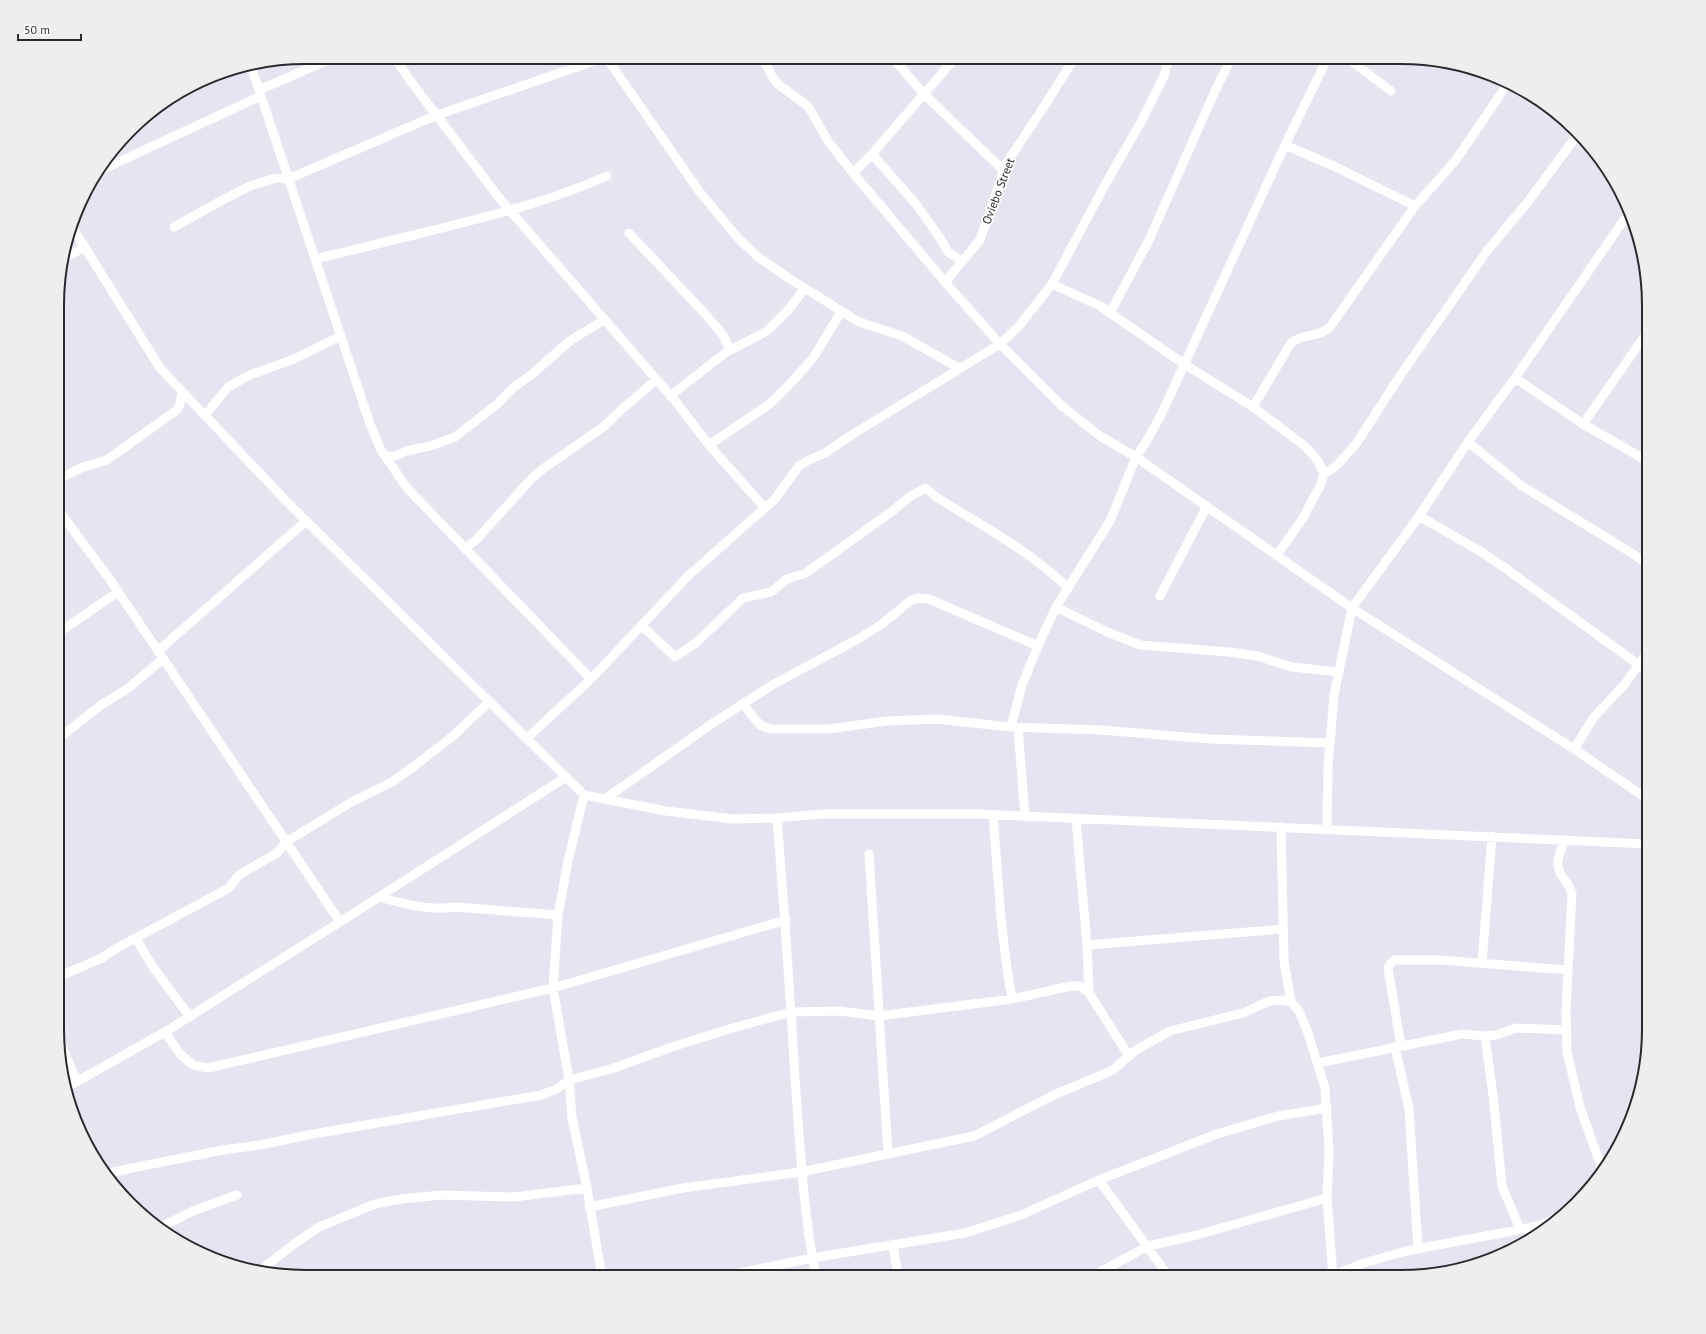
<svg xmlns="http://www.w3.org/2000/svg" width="1706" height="1334" viewBox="0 0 1706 1334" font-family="'PT Sans',sans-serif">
<rect width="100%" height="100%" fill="#e4e5f0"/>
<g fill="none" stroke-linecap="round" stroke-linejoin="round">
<path stroke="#fff" stroke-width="9" d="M 394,57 L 409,79 L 500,199 L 676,402 L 709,445 L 764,507
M 606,57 L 699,191 L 738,238 L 758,257 L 787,277 L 859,322 L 902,336 L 959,368
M 759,57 L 766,64 L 773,78 L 779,85 L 808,106 L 828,141 L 853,173 L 945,282 L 1000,344 L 1062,406 L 1100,436 L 1136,457 L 1352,608 L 1574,749 L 1649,800
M 892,57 L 924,94 L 1003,170
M 1346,57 L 1391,91
M 251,66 L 370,424 L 381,450 L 407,488 L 591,679
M 259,90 L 335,57
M 1285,145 L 1338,168 L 1415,206
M 872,154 L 915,203 L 940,238 L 948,252 L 962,261
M 99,171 L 261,96
M 853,173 L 872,154 L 956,57
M 174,227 L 219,202 L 250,186 L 276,178 L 288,179 L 437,115 L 606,57
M 74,230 L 160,368 L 289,504 L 584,795 L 568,861 L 558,915 L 553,988 L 569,1080 L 572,1118 L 587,1188 L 602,1277
M 629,233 L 707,316 L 723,335 L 730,350
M 64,258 L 85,247
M 315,259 C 350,251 384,242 418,234 C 482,218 546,203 607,176
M 945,282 L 980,240 L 1006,164 L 1045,105 L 1075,57
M 1052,284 L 1100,306 L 1184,364 L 1253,407 L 1306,447 L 1318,461 L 1324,474 L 1321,484 L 1303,518 L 1277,555
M 1110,313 L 1149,240 L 1215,91 L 1232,57
M 1515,378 L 1583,424 L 1649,462
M 670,396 L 725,353 L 767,331 L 789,309 L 805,288
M 1253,407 L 1291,343 C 1303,333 1319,338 1330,327 L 1415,206 L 1456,160 L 1508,83
M 205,415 L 228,387 L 250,375 L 294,359 L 341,336
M 1583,424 L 1649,330
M 1468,442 L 1522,486 L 1630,552 L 1649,565
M 709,445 L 771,403 L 790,384 L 813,358 L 841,312
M 385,456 L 395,456 L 406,451 L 430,446 L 455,437 L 496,405 L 513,388 L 532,374 L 571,340 L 604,320
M 1324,474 L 1336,466 L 1356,444 L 1402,373 L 1487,251 L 1527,203 L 1578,134
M 59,479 L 83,467 L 107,460 L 177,410 L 180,404 L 182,391
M 59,511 L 109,578 L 340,922
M 1419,516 L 1483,553 L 1505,568 L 1639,665 L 1649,671
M 465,549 L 477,539 L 532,478 L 544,468 L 606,425 L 621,410 L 656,380
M 1160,596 L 1207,506
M 1056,607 L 1105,631 L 1140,645 L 1229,652 L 1257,656 L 1292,667 L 1339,672
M 642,626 L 675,657 L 697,642 L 743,598 L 771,592 L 787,579 L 806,573 L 891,512 L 911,496 L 926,488 L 936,497 C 981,525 1030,551 1068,588
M 58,633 L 118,592
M 1038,646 L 1022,685 L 1011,727 L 1101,730 L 1210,739 L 1330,743
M 158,651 L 306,521
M 743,704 L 760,725 L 770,729 L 829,729 L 887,721 L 936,719 L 1011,727
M 1018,728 L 1025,817
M 58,739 L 101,705 L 127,689 L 163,659
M 526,739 L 591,679 L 688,576 L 775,499 L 799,466 L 807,461 L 825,453 L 850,436 L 1000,344 L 1019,326 L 1052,284 L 1106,183 L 1141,122 L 1164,76 L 1169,57
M 1574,749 L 1594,717 L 1625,684 L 1649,650
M 584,795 L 666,811 L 733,819 L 777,818 L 822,814 L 979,814 L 1649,844
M 605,799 L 713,723 L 774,684 L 858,639 L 882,624 L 910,601 L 918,598 L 929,599 L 1038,646 L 1056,607 L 1110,521 L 1136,457 L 1146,442 L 1161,415 L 1285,145 L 1328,57
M 993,815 C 998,877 1001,939 1012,999
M 777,818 C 784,905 790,992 795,1078 C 800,1144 803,1212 816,1277
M 1076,819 L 1087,945 L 1089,993
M 1281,827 L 1284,961 L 1291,1002 L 1299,1011 L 1308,1033 L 1325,1088 L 1329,1150 L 1327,1198 L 1333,1277
M 1327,828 L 1328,768 L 1334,695 L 1352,608 L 1419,516 L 1468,442 L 1515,378 L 1630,211
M 1565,840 C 1559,854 1553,866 1564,879 C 1568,884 1570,887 1572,893 L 1566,1010 L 1567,1052 L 1580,1107 L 1602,1169
M 869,854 L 888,1154
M 379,897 C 404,904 429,911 455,907 L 558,915
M 136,939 L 153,967 L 190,1017
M 1087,945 L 1283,929
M 1482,963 L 1492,836
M 58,977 L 102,958 L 117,948 L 229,888 L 239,875 L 277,853 L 286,842 L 355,800 L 392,782 L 413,767 L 453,736 L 490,701
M 165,1032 L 180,1054 L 193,1065 L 208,1068 L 553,988 L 786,920
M 1485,1036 L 1493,1095 L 1502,1186 L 1520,1229
M 58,1038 L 77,1081
M 1401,1046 L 1388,968 L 1391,963 L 1394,960 L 1440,960 L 1568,970
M 1395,1047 L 1409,1109 L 1418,1249
M 1318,1063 L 1462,1034 L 1485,1036 L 1496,1035 L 1516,1028 L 1566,1030
M 69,1086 L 165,1032 L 340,922 L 566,777
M 109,1173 L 137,1167 L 223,1150 L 260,1145 L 313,1134 L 541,1095 L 557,1089 L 569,1080 L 611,1069 L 672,1047 L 729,1029 L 791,1012 L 839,1011 L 879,1016 L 1012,999 L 1071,986 L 1080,986 L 1089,993 L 1129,1056
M 1099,1180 L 1169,1277
M 589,1207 L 683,1188 L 801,1172 L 974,1136 L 1054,1095 L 1113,1070 L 1136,1050 L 1170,1031 L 1243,1013 L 1269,1001 L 1282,1000 L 1291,1002
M 161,1227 L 193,1211 L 237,1195
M 893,1244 L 898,1277
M 261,1270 L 294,1244 L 319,1227 L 375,1204 L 401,1199 L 441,1195 L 514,1197 L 587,1188
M 1332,1276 L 1364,1263 L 1406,1251 L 1533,1227 L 1557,1219
M 720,1277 L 812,1258 L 965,1233 L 1021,1215 L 1099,1180 L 1217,1134 L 1278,1116 L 1327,1108
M 1091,1277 L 1148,1246 L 1197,1235 L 1327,1198"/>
</g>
<g text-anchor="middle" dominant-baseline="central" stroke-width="3.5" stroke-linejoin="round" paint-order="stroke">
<g font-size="12" fill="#2a2a2e" stroke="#fff">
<text transform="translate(998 191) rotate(-69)">Oviebo Street</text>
</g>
</g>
<path d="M0 0H1706V1334H0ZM305 64H1401A241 241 0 0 1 1642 305V1029A241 241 0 0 1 1401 1270H305A241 241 0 0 1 64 1029V305A241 241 0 0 1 305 64Z" fill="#eee" fill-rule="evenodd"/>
<path fill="none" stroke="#2a2a2e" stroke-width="2" d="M305 64H1401A241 241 0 0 1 1642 305V1029A241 241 0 0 1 1401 1270H305A241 241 0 0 1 64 1029V305A241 241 0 0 1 305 64Z"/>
<path d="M18 34v6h63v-6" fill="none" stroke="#2a2a2e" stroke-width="2"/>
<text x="24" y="34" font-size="12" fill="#2a2a2e" stroke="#ffffff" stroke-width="3" paint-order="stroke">50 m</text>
</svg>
